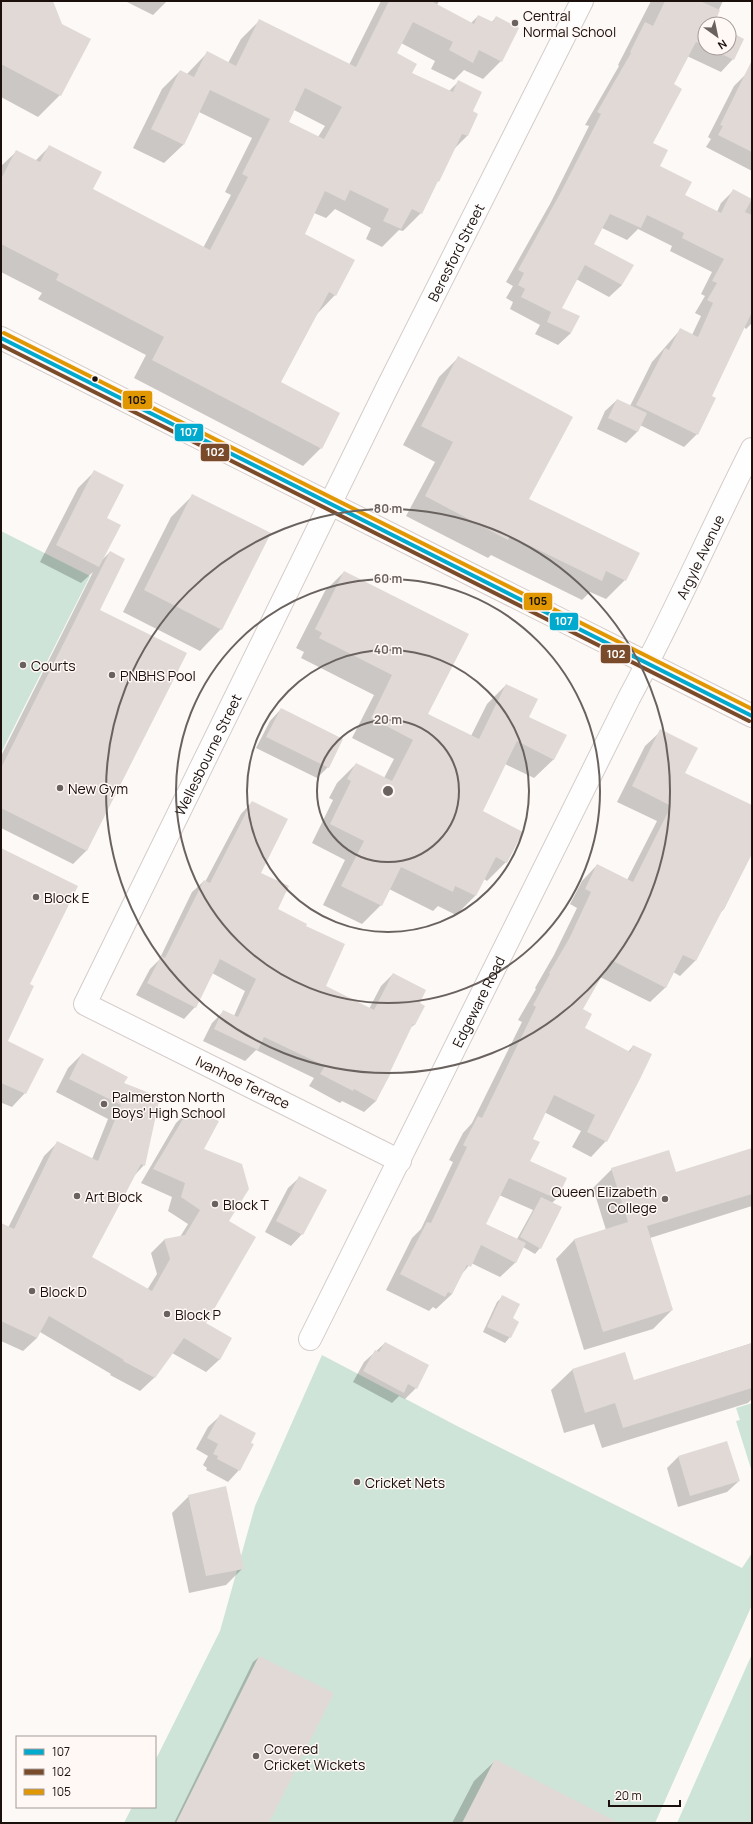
<svg xmlns="http://www.w3.org/2000/svg" width="753" height="1824" viewBox="0 0 753 1824" font-family="Manrope,sans-serif">
<rect width="100%" height="100%" fill="#fdf9f7"/>
<path fill="#cee4d8" d="M 1,531 L 90,576 L 1,753 Z
M 322,1355 L 459,1427 L 742,1568 L 752,1553 L 752,1605 L 655,1823 L 124,1823 L 132,1807 L 155,1807 L 155,1761 L 220,1631 L 255,1506 Z
M 752,1403 L 752,1472 L 736,1421 L 740,1420 L 736,1408 Z
M 752,1654 L 752,1823 L 677,1823 Z"/>
<path fill="#0003" fill-rule="evenodd" d="M 1,1 L 51,1 L 61,25 L 60,95 L 38,117 L 1,97 Z
M 125,1 L 167,1 L 153,15 Z
M 381,1 L 439,1 L 437,5 L 471,23 L 478,16 L 491,23 L 496,17 L 501,61 L 483,79 L 464,70 L 454,80 L 431,69 L 435,61 L 401,43 L 395,54 L 411,73 L 449,91 L 458,82 L 472,112 L 477,114 L 467,136 L 454,149 L 421,213 L 403,231 L 399,230 L 382,247 L 366,239 L 371,228 L 335,209 L 326,218 L 314,213 L 304,234 L 335,295 L 317,314 L 280,383 L 321,448 L 303,466 L 134,378 L 146,355 L 38,299 L 42,293 L 1,272 L 1,166 L 17,151 L 35,161 L 49,147 L 92,189 L 203,248 L 231,195 L 225,192 L 252,138 L 199,112 L 183,145 L 164,163 L 133,148 L 162,89 L 180,71 L 187,74 L 207,53 L 228,63 L 241,39 L 259,21 L 349,65 ZM 294,110 L 325,126 L 318,137 L 288,122 Z
M 651,1 L 723,1 L 712,24 L 705,24 L 705,48 L 729,48 L 729,32 L 733,59 L 721,72 L 687,56 L 673,85 L 652,144 L 659,167 L 684,195 L 717,212 L 721,203 L 734,190 L 752,200 L 752,323 L 746,329 L 744,327 L 711,397 L 697,434 L 684,447 L 640,425 L 637,432 L 626,443 L 597,429 L 605,411 L 617,400 L 630,406 L 652,362 L 680,330 L 692,335 L 701,316 L 695,313 L 705,296 L 701,294 L 712,272 L 670,251 L 672,246 L 638,229 L 627,240 L 602,228 L 593,245 L 622,285 L 609,297 L 576,279 L 561,308 L 571,333 L 558,345 L 535,334 L 540,325 L 510,309 L 513,302 L 506,298 L 513,286 L 506,282 L 550,204 L 589,126 L 585,125 L 619,66 L 618,65 Z
M 746,74 L 752,76 L 752,171 L 706,147 L 711,139 L 708,137 L 734,86 Z
M 458,358 L 528,500 L 625,580 L 606,599 L 590,592 L 582,600 L 491,555 L 488,558 L 406,516 L 435,462 L 403,445 L 439,377 Z
M 94,472 L 105,519 L 102,560 L 110,552 L 99,610 L 87,850 L 73,864 L 1,828 L 1,756 L 93,572 L 81,583 L 40,562 L 78,488 Z
M 193,495 L 221,629 L 200,651 L 123,612 L 171,517 Z
M 344,572 L 427,714 L 471,736 L 487,704 L 506,685 L 554,759 L 534,778 L 505,764 L 482,812 L 506,862 L 487,881 L 484,879 L 475,896 L 456,915 L 438,906 L 433,911 L 389,889 L 381,905 L 362,924 L 323,905 L 345,860 L 312,843 L 333,800 L 329,798 L 337,783 L 356,764 L 384,778 L 394,759 L 352,738 L 374,695 L 301,658 L 304,652 L 296,648 L 325,591 Z
M 281,709 L 328,767 L 317,778 L 256,748 L 270,721 Z
M 661,731 L 684,774 L 752,806 L 752,852 L 724,909 L 719,914 L 695,961 L 680,976 L 673,972 L 666,987 L 650,1002 L 600,977 L 581,1009 L 584,1028 L 628,1052 L 633,1046 L 650,1055 L 606,1141 L 591,1157 L 572,1147 L 581,1131 L 544,1112 L 532,1139 L 529,1162 L 556,1199 L 552,1203 L 540,1248 L 535,1254 L 523,1247 L 516,1262 L 500,1277 L 471,1263 L 461,1275 L 452,1294 L 436,1309 L 433,1307 L 429,1311 L 386,1290 L 412,1238 L 421,1229 L 453,1162 L 449,1160 L 463,1133 L 472,1123 L 522,1022 L 518,1020 L 536,989 L 535,988 L 554,955 L 577,908 L 570,904 L 582,881 L 597,865 L 627,880 L 657,821 L 617,802 L 645,746 ZM 499,1195 L 533,1210 L 517,1239 L 485,1224 Z
M 252,802 L 260,874 L 277,909 L 305,927 L 325,987 L 369,1009 L 381,986 L 393,974 L 418,1003 L 423,1006 L 414,1025 L 409,1029 L 376,1101 L 364,1112 L 342,1101 L 340,1103 L 309,1086 L 314,1078 L 256,1050 L 245,1061 L 203,1041 L 212,1023 L 224,1011 L 234,1016 L 245,991 L 212,973 L 195,1007 L 184,1019 L 136,995 L 150,969 L 159,960 L 192,892 L 204,881 L 205,882 L 241,814 Z
M 1,849 L 29,985 L 7,1041 L 25,1093 L 12,1107 L 2,1103 L 1,1105 Z
M 82,1054 L 123,1084 L 144,1165 L 134,1176 L 91,1257 L 147,1290 L 157,1274 L 151,1253 L 164,1240 L 180,1237 L 188,1224 L 168,1211 L 172,1197 L 141,1183 L 176,1123 L 189,1110 L 227,1221 L 205,1323 L 220,1359 L 206,1372 L 172,1353 L 154,1378 L 140,1391 L 110,1375 L 111,1374 L 40,1332 L 37,1338 L 23,1351 L 1,1341 L 1,1224 L 8,1228 L 44,1156 L 58,1142 L 92,1159 L 108,1119 L 56,1092 L 68,1068 Z
M 752,1149 L 752,1206 L 650,1238 L 672,1310 L 653,1329 L 584,1350 L 556,1259 L 574,1240 L 606,1230 L 593,1188 L 612,1169 L 675,1173 Z
M 300,1177 L 302,1234 L 291,1246 L 265,1232 L 288,1188 Z
M 503,1296 L 511,1319 L 510,1337 L 505,1343 L 483,1332 L 497,1302 Z
M 385,1343 L 416,1388 L 405,1399 L 399,1396 L 392,1403 L 353,1382 L 364,1362 Z
M 752,1343 L 752,1399 L 748,1403 L 602,1448 L 594,1424 L 564,1433 L 551,1390 L 572,1370 L 624,1353 L 633,1381 Z
M 220,1416 L 239,1470 L 228,1482 L 206,1470 L 207,1468 L 203,1465 L 208,1456 L 196,1449 L 208,1427 Z
M 678,1457 L 739,1481 L 727,1492 L 678,1507 L 667,1468 Z
M 189,1496 L 243,1568 L 226,1585 L 189,1593 L 172,1513 Z
M 259,1657 L 268,1823 L 174,1823 L 253,1662 Z
M 496,1760 L 598,1823 L 452,1823 L 474,1781 Z"/>
<path fill="#e1d9d6" fill-rule="evenodd" d="M 1,1 L 53,1 L 62,24 L 91,39 L 61,96 L 1,64 Z
M 389,1 L 431,1 L 474,24 L 478,15 L 493,22 L 496,16 L 519,28 L 502,62 L 479,50 L 473,63 L 449,50 L 453,42 L 413,22 L 397,53 L 417,64 L 412,73 L 453,92 L 458,80 L 482,92 L 473,111 L 478,114 L 468,136 L 462,134 L 439,182 L 438,181 L 422,214 L 412,209 L 401,229 L 383,221 L 389,209 L 350,190 L 345,201 L 325,191 L 305,234 L 355,260 L 336,296 L 329,292 L 281,382 L 340,413 L 322,449 L 152,360 L 164,337 L 56,280 L 59,274 L 1,244 L 1,179 L 16,150 L 40,162 L 49,145 L 102,172 L 93,189 L 210,250 L 248,177 L 242,174 L 270,119 L 210,90 L 184,145 L 151,129 L 180,70 L 194,77 L 207,51 L 236,66 L 259,19 L 356,67 ZM 305,88 L 342,107 L 324,139 L 289,122 Z
M 665,1 L 700,1 L 720,10 L 714,24 L 705,24 L 705,46 L 696,42 L 674,84 L 682,89 L 653,143 L 668,150 L 660,166 L 692,182 L 685,195 L 721,213 L 733,189 L 752,199 L 745,212 L 752,215 L 752,312 L 712,396 L 716,398 L 698,435 L 636,405 L 665,348 L 669,350 L 680,328 L 698,337 L 713,303 L 707,300 L 717,283 L 712,281 L 724,259 L 682,238 L 684,233 L 647,215 L 641,228 L 610,214 L 594,244 L 634,265 L 622,285 L 585,265 L 562,308 L 580,316 L 571,333 L 547,322 L 551,312 L 521,297 L 525,289 L 518,285 L 524,273 L 518,270 L 562,190 L 601,114 L 597,112 L 631,53 L 630,52 L 645,22 L 653,26 Z
M 729,31 L 744,39 L 734,60 L 709,48 L 729,48 Z
M 752,60 L 752,152 L 718,135 L 723,126 L 720,125 Z
M 458,356 L 573,417 L 529,499 L 640,553 L 626,581 L 606,571 L 602,581 L 510,536 L 508,540 L 425,496 L 453,442 L 421,426 Z
M 617,399 L 647,413 L 638,432 L 608,418 Z
M 94,470 L 124,485 L 107,518 L 121,525 L 99,567 L 56,545 Z
M 192,494 L 271,533 L 222,630 L 144,590 Z
M 110,551 L 125,559 L 100,610 L 187,653 L 87,851 L 1,808 L 1,768 Z
M 344,571 L 469,634 L 428,714 L 479,739 L 506,684 L 538,699 L 529,717 L 567,735 L 554,760 L 517,741 L 483,811 L 523,832 L 507,863 L 496,857 L 476,896 L 455,886 L 453,892 L 401,867 L 382,906 L 341,886 L 364,841 L 330,824 L 351,781 L 347,779 L 356,763 L 392,781 L 413,740 L 371,718 L 392,675 L 319,638 L 322,633 L 315,629 Z
M 281,708 L 343,739 L 329,768 L 266,737 Z
M 660,729 L 698,748 L 685,773 L 752,805 L 752,854 L 724,909 L 723,909 L 696,961 L 683,955 L 666,988 L 611,960 L 583,1009 L 592,1014 L 585,1028 L 630,1052 L 633,1045 L 652,1054 L 640,1079 L 607,1142 L 587,1132 L 595,1115 L 554,1095 L 533,1139 L 540,1142 L 530,1161 L 567,1178 L 557,1199 L 509,1178 L 486,1224 L 526,1243 L 516,1263 L 481,1245 L 471,1267 L 467,1265 L 452,1294 L 448,1292 L 445,1297 L 400,1274 L 427,1222 L 431,1223 L 467,1147 L 463,1145 L 478,1116 L 482,1118 L 536,1007 L 533,1005 L 550,974 L 549,973 L 569,939 L 591,892 L 585,889 L 597,864 L 633,882 L 671,806 L 632,786 Z
M 252,801 L 288,819 L 261,873 L 289,886 L 278,909 L 307,924 L 306,926 L 345,944 L 326,986 L 374,1010 L 393,973 L 426,990 L 420,1003 L 425,1006 L 415,1025 L 413,1024 L 390,1072 L 391,1073 L 376,1101 L 354,1089 L 353,1091 L 320,1074 L 325,1066 L 264,1037 L 258,1050 L 214,1029 L 223,1010 L 238,1017 L 256,979 L 220,959 L 196,1008 L 147,983 L 161,956 L 165,958 L 204,880 L 210,883 Z
M 1,848 L 78,886 L 30,984 L 34,986 L 8,1041 L 44,1059 L 26,1094 L 1,1083 Z
M 82,1053 L 128,1077 L 124,1083 L 160,1097 L 145,1166 L 141,1164 L 92,1257 L 152,1291 L 170,1259 L 164,1239 L 185,1235 L 200,1210 L 181,1197 L 185,1183 L 153,1169 L 189,1109 L 219,1121 L 204,1149 L 242,1164 L 249,1189 L 229,1221 L 256,1237 L 206,1323 L 232,1338 L 220,1360 L 184,1338 L 155,1378 L 123,1361 L 124,1360 L 49,1316 L 37,1338 L 1,1321 L 1,1223 L 14,1229 L 57,1141 L 98,1161 L 121,1105 L 69,1079 Z
M 752,1148 L 752,1194 L 647,1226 L 673,1310 L 603,1332 L 574,1239 L 628,1222 L 611,1168 L 669,1150 L 676,1172 Z
M 299,1176 L 327,1190 L 303,1235 L 276,1221 Z
M 541,1197 L 562,1207 L 541,1249 L 520,1237 Z
M 502,1295 L 520,1304 L 513,1318 L 519,1322 L 511,1338 L 487,1327 Z
M 385,1342 L 429,1365 L 417,1389 L 408,1384 L 404,1393 L 363,1371 L 375,1350 L 379,1352 Z
M 752,1343 L 752,1388 L 623,1428 L 615,1403 L 585,1413 L 572,1369 L 625,1352 L 634,1380 Z
M 220,1414 L 256,1433 L 251,1443 L 254,1444 L 240,1471 L 217,1459 L 218,1456 L 213,1454 L 218,1444 L 207,1438 Z
M 727,1441 L 740,1481 L 690,1496 L 678,1456 Z
M 226,1486 L 244,1569 L 206,1576 L 188,1495 Z
M 259,1656 L 334,1693 L 269,1823 L 176,1823 Z
M 495,1759 L 619,1823 L 462,1823 Z"/>
<g fill="none" stroke-linecap="round" stroke-linejoin="round">
<g stroke="#d4ccc9" stroke-width="24">
<g id="minor">
<path id="s1" d="M 400,1161 L 85,1004 L 386,390 L 582,1"/>
<path id="s2" d="M 310,1339 L 629,698 C 673,617 710,532 752,449"/>
</g>
</g>
<g stroke="#d4ccc9" stroke-width="24">
<path id="trunk" d="M 1,338 L 752,716"/>
</g>
<use href="#minor" stroke="#fffefe" stroke-width="22"/>
<use href="#trunk" stroke="#fffefe" stroke-width="22"/>
<g stroke="#fff8f5" stroke-width="7">
<path id="bus-1" d="M 1,338 L 752,716"/>
</g>
<g stroke="#fff8f5" stroke-width="7">
<path id="bus-2" d="M 1,345 L 749,721"/>
</g>
<g stroke="#fff8f5" stroke-width="7">
<path id="bus-3" d="M 4,333 L 752,709"/>
</g>
<use href="#bus-1" stroke="#00a9ce" stroke-width="4"/>
<use href="#bus-2" stroke="#7a4b2a" stroke-width="4"/>
<use href="#bus-3" stroke="#e19701" stroke-width="4"/>
</g>
<g fill="none" stroke="#6a625e" stroke-width="2">
<circle cx="388" cy="791" r="71"/>
<circle cx="388" cy="791" r="141"/>
<circle cx="388" cy="791" r="212"/>
<circle cx="388" cy="791" r="282"/>
</g>
<g fill="#6a625e" stroke="#fff8f5" stroke-width="1.5">
<circle cx="515" cy="23" r="4"/>
<circle cx="23" cy="665" r="4"/>
<circle cx="112" cy="675" r="4"/>
<circle cx="60" cy="788" r="4"/>
<circle cx="36" cy="897" r="4"/>
<circle cx="104" cy="1104" r="4"/>
<circle cx="77" cy="1196" r="4"/>
<circle cx="665" cy="1199" r="4"/>
<circle cx="215" cy="1204" r="4"/>
<circle cx="32" cy="1291" r="4"/>
<circle cx="167" cy="1314" r="4"/>
<circle cx="357" cy="1482" r="4"/>
<circle cx="256" cy="1756" r="4"/>
</g>
<circle fill="#1b100c" stroke="#fff8f5" stroke-width="1.5" cx="95" cy="379" r="3.5"/>
<g text-anchor="middle" dominant-baseline="central" stroke-width="3" stroke-linejoin="round" paint-order="stroke">
<g font-size="14" fill="#1b100c" stroke="#fff8f5" text-anchor="start">
<text x="523" y="15">Central<tspan x="523" dy="16">Normal School</tspan></text>
<text x="31" y="665">Courts</text>
<text x="120" y="675">PNBHS Pool</text>
<text x="68" y="788">New Gym</text>
<text x="44" y="897">Block E</text>
<text x="112" y="1096">Palmerston North<tspan x="112" dy="16">Boys' High School</tspan></text>
<text x="657" y="1191" text-anchor="end">Queen Elizabeth<tspan x="657" dy="16">College</tspan></text>
<text x="85" y="1196">Art Block</text>
<text x="223" y="1204">Block T</text>
<text x="40" y="1291">Block D</text>
<text x="175" y="1314">Block P</text>
<text x="365" y="1482">Cricket Nets</text>
<text x="264" y="1748">Covered<tspan x="264" dy="16">Cricket Wickets</tspan></text>
</g>
<g font-size="14" fill="#1b100c" stroke="#fff8f5">
<text stroke="none"><textPath href="#s1" startOffset="1190">Beresford Street</textPath></text>
<text stroke="none"><textPath href="#s2" startOffset="874">Argyle Avenue</textPath></text>
<text stroke="none"><textPath href="#s1" startOffset="630">Wellesbourne Street</textPath></text>
<text stroke="none"><textPath href="#s2" startOffset="377">Edgeware Road</textPath></text>
<text transform="translate(243 1082) rotate(26)">Ivanhoe Terrace</text>
</g>
</g>
<circle cx="388" cy="791" r="6" fill="#6a625e" stroke="#fff8f5" stroke-width="2"/>
<g font-size="12" text-anchor="middle" font-weight="bold" fill="#6a625e" stroke="#fff8f5" stroke-width="3" stroke-linejoin="round" paint-order="stroke">
<text x="388" y="513">80 m</text>
<text x="388" y="583">60 m</text>
<text x="388" y="654">40 m</text>
<text x="388" y="724">20 m</text>
</g>
<g stroke="#fff8f5" stroke-width="1.5">
<rect x="122" y="390" width="31" height="20" rx="4" fill="#e19701"/>
<rect x="174" y="423" width="30" height="19" rx="4" fill="#00a9ce"/>
<rect x="200" y="443" width="30" height="19" rx="4" fill="#7a4b2a"/>
<rect x="523" y="592" width="30" height="19" rx="4" fill="#e19701"/>
<rect x="549" y="612" width="30" height="19" rx="4" fill="#00a9ce"/>
<rect x="600" y="644" width="31" height="20" rx="4" fill="#7a4b2a"/>
</g>
<g font-size="11" text-anchor="middle" font-weight="bold" fill="#fff">
<text x="189" y="436">107</text>
<text x="215" y="456">102</text>
<text x="564" y="625">107</text>
<text x="616" y="658">102</text>
</g>
<g font-size="11" text-anchor="middle" font-weight="bold" fill="#111">
<text x="137" y="404">105</text>
<text x="538" y="605">105</text>
</g>
<rect width="753" height="1824" fill="none" stroke="#1b100c" stroke-width="4"/>
<rect x="16" y="1736" width="140" height="72" fill="#fff8f5" stroke="#a49b98"/>
<rect x="24" y="1749" width="20" height="6" fill="#00a9ce" stroke="#a49b98"/>
<text x="52" y="1756" font-size="12" fill="#1b100c">107</text>
<rect x="24" y="1769" width="20" height="6" fill="#7a4b2a" stroke="#a49b98"/>
<text x="52" y="1776" font-size="12" fill="#1b100c">102</text>
<rect x="24" y="1789" width="20" height="6" fill="#e19701" stroke="#a49b98"/>
<text x="52" y="1796" font-size="12" fill="#1b100c">105</text>
<g transform="translate(717 36) rotate(147)"><circle r="19" fill="#fff8f5" stroke="#a49b98"/>
<path d="M0-3L7 15L0 10L-7 15Z" fill="#6a625e"/>
<text y="-6" font-size="11" font-weight="bold" text-anchor="middle" fill="#1b100c">N</text>
</g>
<path d="M609 1800v6h71v-6" fill="none" stroke="#1b100c" stroke-width="2"/>
<text x="615" y="1800" font-size="12" fill="#1b100c" stroke="#fff8f5" stroke-width="3" paint-order="stroke">20 m</text>
</svg>
